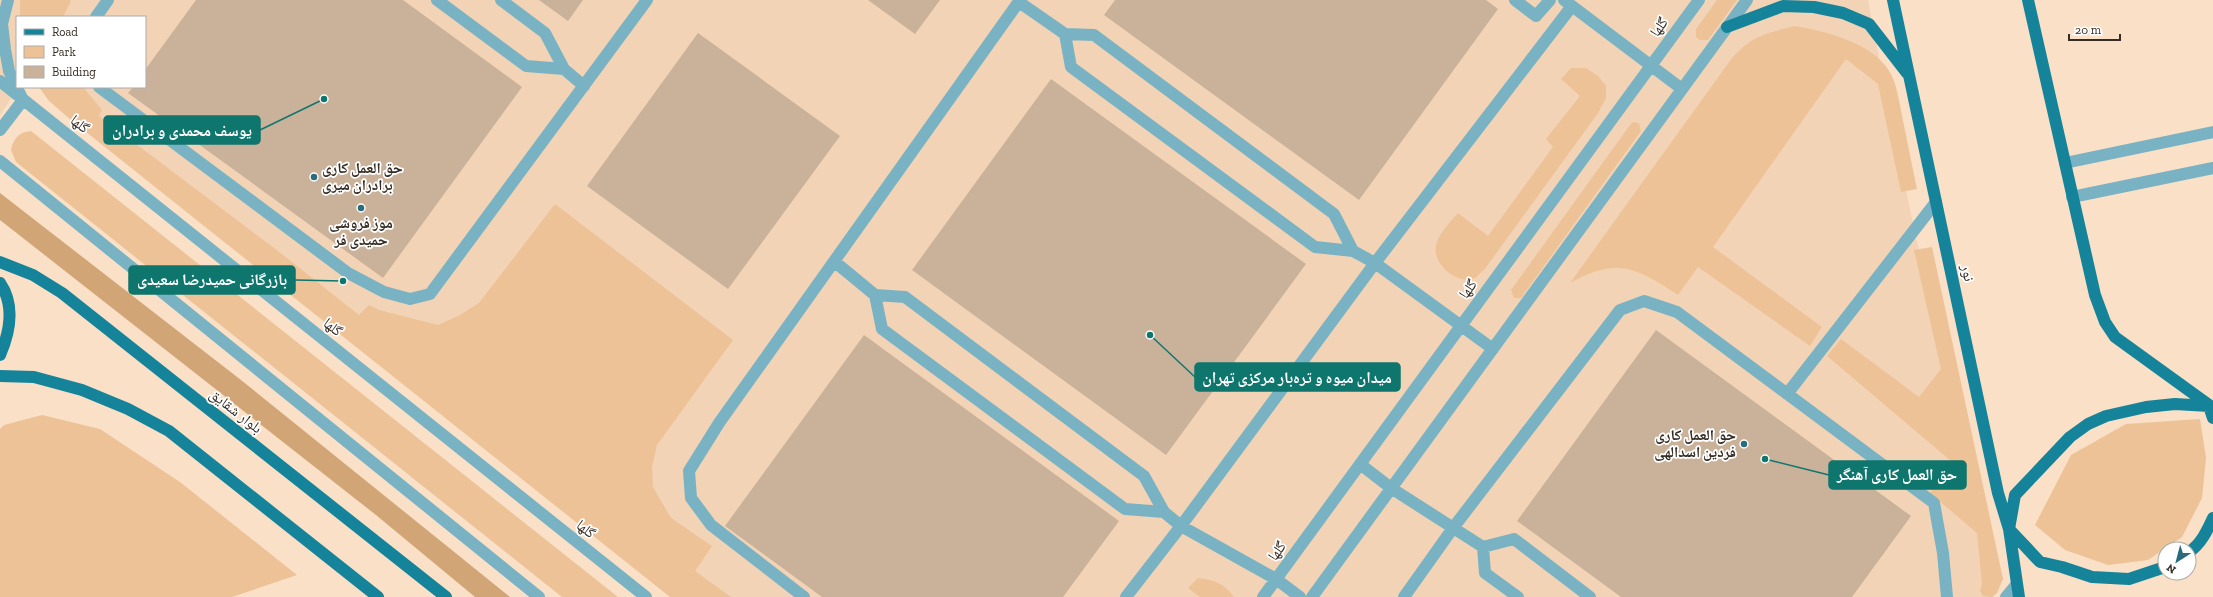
<svg xmlns="http://www.w3.org/2000/svg" width="2213" height="597" viewBox="0 0 2213 597" font-family="'Zilla Slab','Noto Naskh Arabic',serif">
<rect width="100%" height="100%" fill="#f9e0c7"/>
<path fill="#f2d3b5" d="M 0,0 L 1868,0 L 1892,126 L 1994,597 L 690,597 L 53,87 L 145,87 L 145,17 L 17,17 L 17,87 L 19,87 L 0,115 Z"/>
<path fill="#edc297" d="M 20,0 L 70,0 L 71,1 L 63,17 L 20,17 Z
M 1717,0 L 1737,0 L 1708,40 L 1700,40 L 1696,37 L 1696,29 Z
M 1795,26 C 1828,32 1876,43 1892,76 C 1898,90 1900,106 1903,121 C 1908,144 1912,166 1917,189 L 1901,192 L 1878,84 L 1846,59 L 1713,247 L 1822,327 L 1810,346 L 1698,267 L 1678,295 C 1636,267 1616,257 1570,283 L 1732,58 C 1752,36 1766,33 1795,26 Z
M 1571,68 L 1586,68 L 1598,76 L 1606,86 L 1606,98 L 1598,113 L 1484,270 C 1481,272 1478,276 1475,278 C 1458,286 1432,264 1436,246 C 1438,234 1450,222 1458,213 L 1488,236 L 1553,147 L 1546,139 L 1580,96 L 1561,79 Z
M 39,87 L 83,87 L 102,110 L 99,116 L 278,251 L 359,315 L 369,305 L 379,310 L 438,325 L 460,315 L 479,303 L 555,204 L 733,340 L 657,445 L 652,467 L 653,487 L 671,518 L 712,546 L 695,571 L 731,597 L 670,597 L 71,120 L 49,101 Z
M 1633,122 L 1639,123 L 1641,131 L 1521,298 L 1514,298 L 1511,290 L 1630,125 Z
M 31,131 L 618,597 L 562,597 L 16,162 L 11,150 C 13,139 19,132 31,131 Z
M 1932,247 L 2003,579 L 1997,593 L 1992,597 L 1983,596 L 1980,591 L 1982,584 L 1977,533 L 1930,493 L 1951,461 L 1827,356 L 1841,339 L 1919,397 L 1941,369 L 1914,250 Z
M 42,415 L 100,429 L 180,482 L 297,575 L 232,597 L 0,597 L 0,429 L 4,425 Z
M 2200,419 L 2206,458 L 2202,498 L 2182,537 L 2148,560 L 2108,565 L 2065,550 L 2035,525 L 2071,455 L 2126,424 Z
M 1198,578 C 1214,580 1224,583 1234,597 L 1200,597 L 1188,588 Z"/>
<path fill="#d2a576" d="M 0,193 L 241,380 L 510,597 L 475,597 L 376,515 L 0,220 Z"/>
<path fill="#cab29a" d="M 196,0 L 403,0 L 522,87 L 383,278 L 128,93 L 133,87 L 145,87 L 145,70 Z
M 539,0 L 583,0 L 568,21 Z
M 868,0 L 940,0 L 915,34 Z
M 1115,0 L 1486,0 L 1498,9 L 1359,200 L 1104,15 Z
M 698,33 L 840,136 L 728,289 L 587,186 Z
M 1051,79 L 1306,264 L 1166,455 L 912,270 Z
M 1656,330 L 1911,516 L 1852,597 L 1621,597 L 1517,521 Z
M 864,335 L 1119,521 L 1063,597 L 822,597 L 725,526 Z"/>
<g fill="none" stroke-linecap="round" stroke-linejoin="round">
<path stroke="#79b3c3" stroke-width="12" d="M 437,0 L 526,66 L 564,69 L 545,33 L 501,0
M 1515,0 L 1536,16 L 1550,0
M 1564,0 L 1682,89
M 1019,2 L 1065,34 L 1094,35 L 1334,214 L 1353,251 L 1315,247 L 1071,67 L 1065,34
M 96,17 L 108,0
M 564,69 L 584,86
M 0,81 L 646,597
M 99,87 L 348,273 L 384,292 L 410,299 L 430,294 L 647,0
M 0,130 L 23,100 L 9,71 L 5,49 L 2,24 L 8,0
M 0,161 L 539,597
M 2065,163 L 2213,132
M 2072,197 L 2213,168
M 1353,251 L 1375,263 L 1493,349
M 835,262 L 875,295 L 905,297 L 1144,476 L 1164,512 L 1125,509 L 882,329 L 875,295
M 1787,394 L 1936,202
M 1360,464 L 1391,488 L 1483,547 L 1514,539 L 1590,597
M 1164,512 L 1181,526 L 1375,263 L 1572,6
M 1483,547 L 1485,573 L 1518,597
M 804,597 L 711,525 L 691,498 L 689,471 L 719,423 L 1020,0
M 1126,597 L 1181,526 L 1276,579 L 1300,597
M 1263,597 L 1699,0
M 1312,597 L 1747,0
M 1404,597 L 1453,528 L 1620,310 L 1644,301 L 1677,312 L 1934,503 L 1943,553 L 1947,597
M 2006,597 L 2016,585"/>
<path stroke="#15849b" stroke-width="12" d="M 1893,0 L 1998,493 L 2009,529 L 2019,597
M 2028,0 L 2095,295 L 2105,322 L 2115,337 L 2213,408
M 1727,27 L 1783,6 L 1814,7 L 1843,13 L 1869,24 L 1907,73
M 0,262 L 33,275 L 62,293 L 446,597
M 0,283 C 15,305 10,332 0,355
M 0,376 L 34,377 L 82,390 L 128,409 L 169,431 L 378,597
M 2189,552 C 2201,544 2207,531 2213,518
M 2165,567 L 2129,579 L 2092,577 L 2062,567 L 2040,562 L 2009,529 L 2015,495 L 2070,437 L 2088,424 L 2106,416 L 2146,407 L 2175,404 L 2209,406 L 2213,418"/>
</g>
<g fill="#286c7d" stroke="#fff" stroke-width="1.5">
<circle cx="314" cy="177" r="4"/>
<circle cx="361" cy="208" r="4"/>
<circle cx="1744" cy="444" r="4"/>
</g>
<g text-anchor="middle" dominant-baseline="central" stroke-width="3.5" stroke-linejoin="round" paint-order="stroke">
<g font-size="15" fill="#352c23" stroke="#fff">
<text transform="translate(1659 27) rotate(-54)">گلها</text>
<text transform="translate(80 124) rotate(39)">گلها</text>
<text transform="translate(1968 273) rotate(78)">نور</text>
<text transform="translate(1468 289) rotate(-54)">گلها</text>
<text transform="translate(333 327) rotate(39)">گلها</text>
<text transform="translate(236 411) rotate(38)">بلوار شقایق</text>
<text transform="translate(586 529) rotate(39)">گلها</text>
<text transform="translate(1277 551) rotate(-54)">گلها</text>
</g>
<g font-size="15" font-weight="bold" fill="#352c23" stroke="#fff" text-anchor="start">
<text x="322" y="168">حق العمل کاری<tspan x="322" dy="17">برادران میری</tspan></text>
<text x="361" y="223" text-anchor="middle">موز فروشی<tspan x="361" dy="17">حمیدی فر</tspan></text>
<text x="1736" y="435" text-anchor="end">حق العمل کاری<tspan x="1736" dy="17">فردین اسدالهی</tspan></text>
</g>
</g>
<path fill="none" stroke="#0f766e" stroke-width="1.5" d="M324 99L260 130M343 281L295 280M1150 335L1195 377M1765 459L1829 475"/>
<g fill="#0f766e" stroke="#fff" stroke-width="1.5">
<circle cx="324" cy="99" r="4"/>
<circle cx="343" cy="281" r="4"/>
<circle cx="1150" cy="335" r="4"/>
<circle cx="1765" cy="459" r="4"/>
</g>
<g fill="#0f766e" stroke="#0f766e" stroke-width="1.5">
<rect x="104" y="116" width="156" height="28" rx="4"/>
<rect x="129" y="266" width="166" height="28" rx="4"/>
<rect x="1195" y="363" width="205" height="28" rx="4"/>
<rect x="1829" y="461" width="137" height="28" rx="4"/>
</g>
<g font-size="16" text-anchor="middle" font-weight="bold" fill="#fff">
<text x="182" y="136">یوسف محمدی و برادران</text>
<text x="212" y="285">بازرگانی حمیدرضا سعیدی</text>
<text x="1297" y="383">میدان میوه و تره‌بار مرکزی تهران</text>
<text x="1897" y="480">حق العمل کاری آهنگر</text>
</g>
<rect x="16" y="16" width="130" height="72" fill="#ffffff" stroke="#aeaba7"/>
<rect x="24" y="29" width="20" height="6" fill="#15849b" stroke="#aeaba7"/>
<text x="52" y="36" font-size="12" fill="#352c23">Road</text>
<rect x="24" y="46" width="20" height="12" fill="#edc297" stroke="#aeaba7"/>
<text x="52" y="56" font-size="12" fill="#352c23">Park</text>
<rect x="24" y="66" width="20" height="12" fill="#cab29a" stroke="#aeaba7"/>
<text x="52" y="76" font-size="12" fill="#352c23">Building</text>
<g transform="translate(2177 561) rotate(216)"><circle r="19" fill="#ffffff" stroke="#aeaba7"/>
<path d="M0-3L7 15L0 10L-7 15Z" fill="#286c7d"/>
<text y="-6" font-size="11" font-weight="bold" text-anchor="middle" fill="#352c23">N</text>
</g>
<path d="M2069 34v6h51v-6" fill="none" stroke="#352c23" stroke-width="2"/>
<text x="2075" y="34" font-size="12" fill="#352c23" stroke="#ffffff" stroke-width="3" paint-order="stroke">20 m</text>
</svg>
